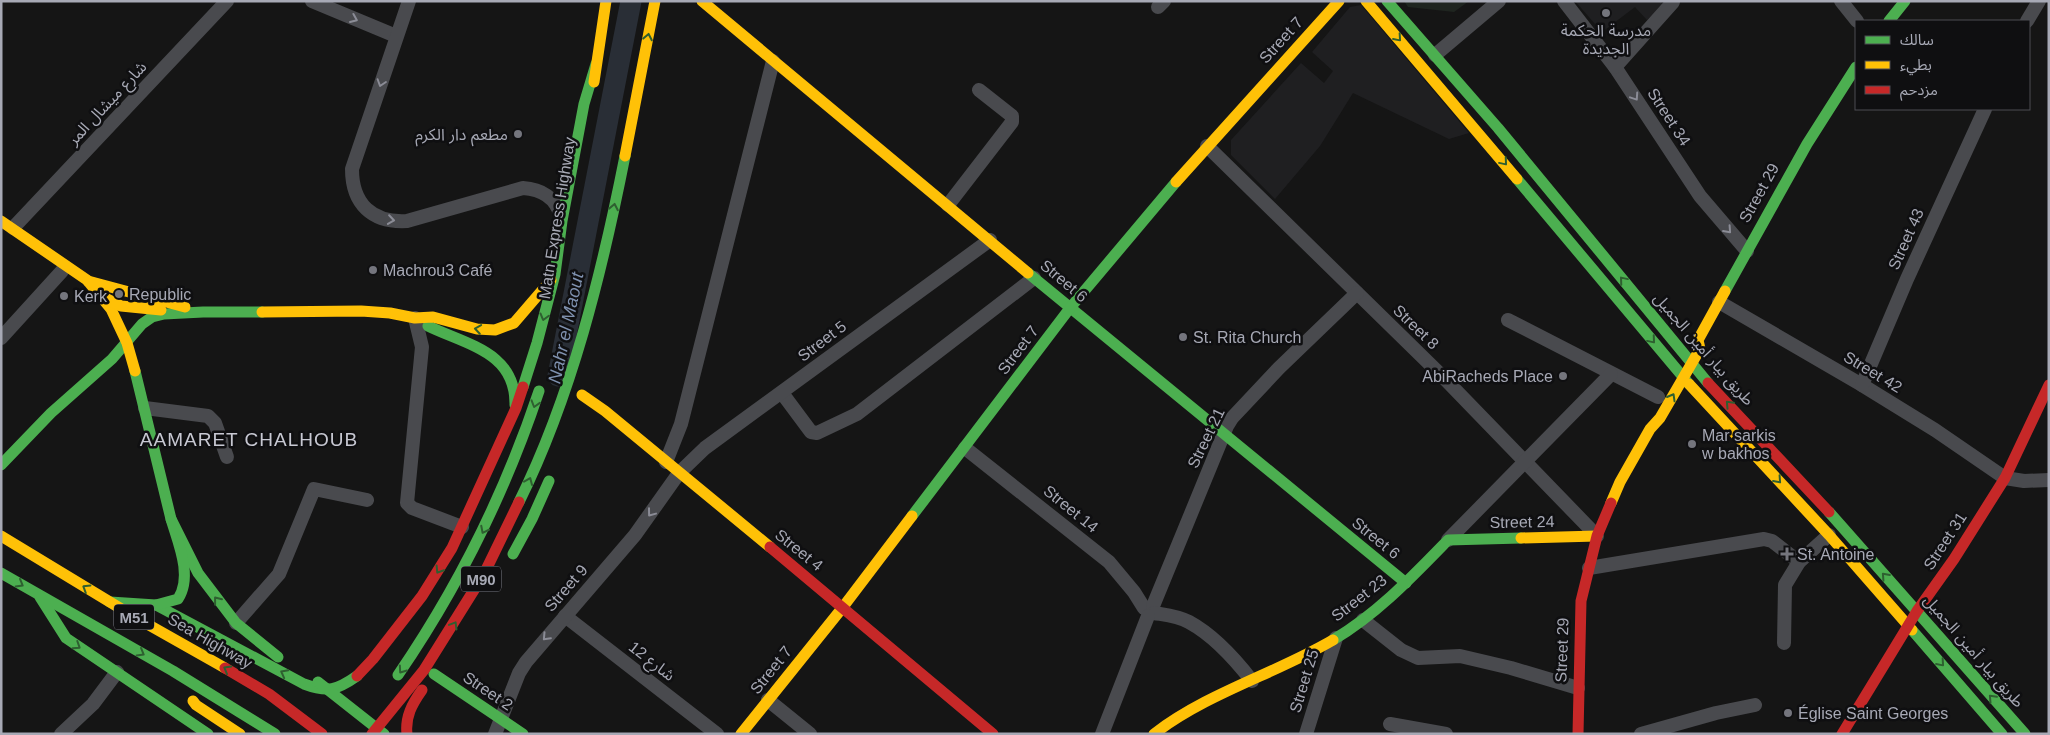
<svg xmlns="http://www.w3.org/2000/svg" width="2050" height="735" viewBox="0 0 2050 735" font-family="Arial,'Noto Sans Arabic',sans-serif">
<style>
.built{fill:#1f1f21}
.green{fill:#1f2520}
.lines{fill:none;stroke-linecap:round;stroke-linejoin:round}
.river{stroke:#292e36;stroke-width:21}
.street{stroke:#494a4e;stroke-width:14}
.fast{stroke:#4caf50;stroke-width:11}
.slow{stroke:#ffc107;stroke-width:11}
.jam{stroke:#c62828;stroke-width:11}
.oneway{stroke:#8b8c96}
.oneway2{stroke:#2e5f30}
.poi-dot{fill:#74757d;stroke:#0f0f11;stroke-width:2}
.labels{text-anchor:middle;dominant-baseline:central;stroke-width:5;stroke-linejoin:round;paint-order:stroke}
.shield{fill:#0f0f11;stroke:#797b84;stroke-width:1}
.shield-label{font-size:15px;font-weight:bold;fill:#a7a9b5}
.poi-label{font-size:16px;fill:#a7a9b5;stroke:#0f0f11;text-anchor:start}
.street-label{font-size:16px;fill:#a7a9b5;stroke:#0f0f11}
.water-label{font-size:18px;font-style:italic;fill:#7f91af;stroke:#0f0f11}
.quarter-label{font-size:19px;letter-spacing:1px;fill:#c7c8d2;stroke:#0f0f11}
</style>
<rect width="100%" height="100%" fill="#151515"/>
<!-- built -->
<g class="built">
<polygon points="1575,1 1660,1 1664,6 1647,20 1635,7 1602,32"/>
<polygon points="1361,5 1469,133 1449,139 1353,93 1320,146 1275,199 1231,155 1231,140 1301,63 1324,83 1333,71 1312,52 1350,7"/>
</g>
<!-- green -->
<polygon class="green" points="1404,1 1469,1 1454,12 1408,7"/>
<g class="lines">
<!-- river -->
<polyline class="river" points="558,376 631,1"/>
<!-- street -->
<g class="street">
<polyline points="312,1 396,36"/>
<path d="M409 1 352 169C352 204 372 223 407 221L523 188C541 189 556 198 561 216"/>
<polyline points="1564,1 1615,67 1700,196 1747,251"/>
<polyline points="1841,1 1857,21"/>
<polyline points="1158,7 1164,1"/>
<polyline points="2027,21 2039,1"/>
<polyline points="1435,55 1499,1"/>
<polyline points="1615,67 1673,2"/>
<polyline points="1207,146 1442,376 1597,536"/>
<polyline points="948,205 1012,122 1012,116 979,90"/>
<polyline points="13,228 227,1"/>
<polyline points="1719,302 1862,385 1935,430 2005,478 2024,481 2049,480"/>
<polyline points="415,318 422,347 407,503 412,508 462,527"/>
<polyline points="1508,320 1658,397"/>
<polyline points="1,338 62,271"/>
<polyline points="1862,385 1907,279 1985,109"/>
<polyline points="782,393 811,432 817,433 857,414 1034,278"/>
<polyline points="145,408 208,416 215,423 227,457"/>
<polyline points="965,448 1109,562 1134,592 1144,608"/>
<polyline points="666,462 681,424 773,61"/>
<polyline points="1448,540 1611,374"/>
<polyline points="1589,568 1764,539 1772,541 1799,562"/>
<polyline points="1153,606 1227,426 1232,418 1279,368 1357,293"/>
<path d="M1154 613C1166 615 1178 616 1189 622 1213 635 1235 659 1252 681"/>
<polyline points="565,616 717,734"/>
<polyline points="1363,620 1401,650 1418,658 1460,656 1511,668 1578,688"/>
<polyline points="236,623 279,574 314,489 367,500"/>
<polyline points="1784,643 1785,585 1799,562 1829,535"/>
<polyline points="768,700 810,734"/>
<polyline points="1390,724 1446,734"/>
<polyline points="61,734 93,704 117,672"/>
<polyline points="495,734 519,673 526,662 635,535 679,473 705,448 990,240"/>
<polyline points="1102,734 1148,616"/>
<polyline points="1306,734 1336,638"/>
<polyline points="1641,734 1716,713 1755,705"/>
</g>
<!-- fast -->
<g class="fast">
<polyline points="1387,1 1498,128 1708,383"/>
<polyline points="1889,21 1905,1"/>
<polyline points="1517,179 1689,384"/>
<polyline points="1028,273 1406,583"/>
<polyline points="1725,291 1807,144 1856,67"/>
<path d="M428 326C467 345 516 352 515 405"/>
<polyline points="135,371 171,519 198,573 236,623 278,657"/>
<polyline points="523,387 537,343 555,274 562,221 584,104 596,64"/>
<polyline points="1,465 51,413 112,359 142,324 152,317 164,314 203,312 262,312"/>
<path d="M519 502C572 395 602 272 625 156"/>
<polyline points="1829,512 2025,734"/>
<polyline points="912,516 1070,308 1176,182"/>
<polyline points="513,554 532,519 549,481"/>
<polyline points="1,573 173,671 275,734"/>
<polyline points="40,597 66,638 208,734"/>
<path d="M110 602 156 605 304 684C328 693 337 690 357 676"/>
<path d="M156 605 178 599C193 576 178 543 171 519"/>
<polyline points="1912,630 2002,734"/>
<path d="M1333 640C1377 614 1412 577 1448 540L1521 538"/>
<polyline points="434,674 523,734"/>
<path d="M398 675C459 586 505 493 539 391"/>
<polyline points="318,682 384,734"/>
</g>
<!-- slow -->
<g class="slow">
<polyline points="702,1 1028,273"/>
<polyline points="1366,1 1517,179"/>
<polyline points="594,82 606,1"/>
<polyline points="625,156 655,1"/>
<polyline points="1176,182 1339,1"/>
<polyline points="1,221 87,280 111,309 127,343 135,371"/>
<polyline points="88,281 185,307"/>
<polyline points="103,297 121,306 161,310"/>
<polyline points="262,312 361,311 390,313 415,318 433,317 477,329 495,330 514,323 551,280"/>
<polyline points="1689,384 1829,535 1912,630"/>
<polyline points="582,395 605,411 770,547"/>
<polyline points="1611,503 1620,482 1650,429 1660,418 1700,349 1698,340 1725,291"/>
<polyline points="1,536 133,616 225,668"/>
<polyline points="1521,538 1597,536"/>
<polyline points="193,701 196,705 240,734"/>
<polyline points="741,734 843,607 912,516"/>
<path d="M1154 734C1207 693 1275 674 1333 640"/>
</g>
<!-- jam -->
<g class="jam">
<polyline points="1708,383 1829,512"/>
<polyline points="770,547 993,734"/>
<polyline points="225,668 269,694 322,734"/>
<polyline points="357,676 373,659 422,596 452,548 516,408 523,387"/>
<polyline points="372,734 424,670 484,574 519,502"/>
<path d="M407 734C405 717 412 704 422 690"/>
<polyline points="1578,734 1581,601 1597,536 1611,503"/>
<polyline points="1842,734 1917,611 1954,559 2005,478 2049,385"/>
</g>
</g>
<!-- one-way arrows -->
<defs><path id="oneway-chevron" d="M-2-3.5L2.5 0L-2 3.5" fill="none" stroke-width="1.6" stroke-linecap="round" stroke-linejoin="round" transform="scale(1.25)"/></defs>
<g class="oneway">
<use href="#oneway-chevron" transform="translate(354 19) rotate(23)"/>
<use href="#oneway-chevron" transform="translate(381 83) rotate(108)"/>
<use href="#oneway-chevron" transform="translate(1635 97) rotate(56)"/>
<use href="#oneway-chevron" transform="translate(391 220) rotate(8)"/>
<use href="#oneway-chevron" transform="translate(1728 230) rotate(48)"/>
<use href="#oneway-chevron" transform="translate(651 513) rotate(127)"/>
<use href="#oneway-chevron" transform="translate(546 637) rotate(133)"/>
</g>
<g class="oneway2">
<use href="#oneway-chevron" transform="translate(648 37) rotate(-79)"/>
<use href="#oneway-chevron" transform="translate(1398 38) rotate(49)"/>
<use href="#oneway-chevron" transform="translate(1504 162) rotate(50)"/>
<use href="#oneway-chevron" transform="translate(614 207) rotate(-79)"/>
<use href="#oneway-chevron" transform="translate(1623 280) rotate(-130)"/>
<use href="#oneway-chevron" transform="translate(544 317) rotate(105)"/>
<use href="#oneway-chevron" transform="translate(478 329) rotate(-171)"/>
<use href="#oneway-chevron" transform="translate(1652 340) rotate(50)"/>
<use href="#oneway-chevron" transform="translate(1672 397) rotate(-60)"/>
<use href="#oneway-chevron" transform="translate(535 404) rotate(107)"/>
<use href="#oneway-chevron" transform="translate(1729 404) rotate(-133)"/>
<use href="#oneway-chevron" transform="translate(1778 480) rotate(48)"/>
<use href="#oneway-chevron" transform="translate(529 481) rotate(-67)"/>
<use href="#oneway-chevron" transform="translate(484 530) rotate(117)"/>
<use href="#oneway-chevron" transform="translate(439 570) rotate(122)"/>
<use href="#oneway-chevron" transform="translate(1885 576) rotate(-132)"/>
<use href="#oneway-chevron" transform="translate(20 584) rotate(30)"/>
<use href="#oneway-chevron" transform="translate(86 588) rotate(-148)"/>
<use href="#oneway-chevron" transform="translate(217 600) rotate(-128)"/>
<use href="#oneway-chevron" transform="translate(454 625) rotate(-59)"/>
<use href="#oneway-chevron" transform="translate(77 646) rotate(33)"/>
<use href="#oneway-chevron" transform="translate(141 653) rotate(30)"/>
<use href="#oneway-chevron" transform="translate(1941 663) rotate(49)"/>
<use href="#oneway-chevron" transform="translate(227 669) rotate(-150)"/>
<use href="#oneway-chevron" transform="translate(402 670) rotate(125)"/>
<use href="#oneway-chevron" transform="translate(284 673) rotate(-152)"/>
<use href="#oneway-chevron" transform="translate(1992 698) rotate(-133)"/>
</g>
<!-- markers -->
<g class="poi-dot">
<circle cx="1606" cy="13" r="5"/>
<circle cx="518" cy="134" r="5"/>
<circle cx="373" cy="270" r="5"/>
<circle cx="119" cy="294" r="5"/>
<circle cx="64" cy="296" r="5"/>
<circle cx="1183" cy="337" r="5"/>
<circle cx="1563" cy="376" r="5"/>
<circle cx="1692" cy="444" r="5"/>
<path d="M1784.5 546.5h5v5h5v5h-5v5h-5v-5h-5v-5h5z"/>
<circle cx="1788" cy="713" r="5"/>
</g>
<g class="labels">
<!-- shield labels -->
<g class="shield">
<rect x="461" y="566.5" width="40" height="25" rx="4"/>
<rect x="114" y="604.5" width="40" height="25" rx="4"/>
</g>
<g class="shield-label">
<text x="481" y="579">M90</text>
<text x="134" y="617">M51</text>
</g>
<!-- poi labels -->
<g class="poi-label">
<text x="1606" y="30" text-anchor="middle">مدرسة الحكمة<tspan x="1606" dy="18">الجديدة</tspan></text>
<text x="508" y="134" text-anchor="end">مطعم دار الكرم</text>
<text x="383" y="270">Machrou3 Café</text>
<text x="129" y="294">Republic</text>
<text x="74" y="296">Kerk</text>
<text x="1193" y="337">St. Rita Church</text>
<text x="1553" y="376" text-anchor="end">AbiRacheds Place</text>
<text x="1702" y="435">Mar sarkis<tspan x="1702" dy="18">w bakhos</tspan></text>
<text x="1797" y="554">St. Antoine</text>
<text x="1798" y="713">Église Saint Georges</text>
</g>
<!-- street labels -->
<g class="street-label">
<text transform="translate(1281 40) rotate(-48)">Street 7</text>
<text transform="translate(107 103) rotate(-47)">شارع ميشال المر</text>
<text transform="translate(1669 117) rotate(57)">Street 34</text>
<text transform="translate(1759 193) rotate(-61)">Street 29</text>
<text transform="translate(557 218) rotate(-81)">Matn Express Highway</text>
<text transform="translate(1906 239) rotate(-66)">Street 43</text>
<text transform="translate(1064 281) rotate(40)">Street 6</text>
<text transform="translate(1416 327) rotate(44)">Street 8</text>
<text transform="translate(822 341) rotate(-37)">Street 5</text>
<text transform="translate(1704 349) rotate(49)">طريق بيار أمين الجميل</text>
<text transform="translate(1018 350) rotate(-53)">Street 7</text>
<text transform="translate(1873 372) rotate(31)">Street 42</text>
<text transform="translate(1206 438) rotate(-64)">Street 21</text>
<text transform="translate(1071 509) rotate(39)">Street 14</text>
<text transform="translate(1522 522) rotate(-1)">Street 24</text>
<text transform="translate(1376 538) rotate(39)">Street 6</text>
<text transform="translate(1945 541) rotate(-57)">Street 31</text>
<text transform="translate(799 550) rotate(39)">Street 4</text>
<text transform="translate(566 588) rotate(-49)">Street 9</text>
<text transform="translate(1359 598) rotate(-38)">Street 23</text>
<text transform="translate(210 641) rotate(30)">Sea Highway</text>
<text transform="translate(1562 650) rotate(-88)">Street 29</text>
<text transform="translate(1974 651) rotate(49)">طريق بيار أمين الجميل</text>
<text transform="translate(652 661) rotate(38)">شارع 12</text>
<text transform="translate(771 670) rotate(-51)">Street 7</text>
<text transform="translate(1304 681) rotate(-73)">Street 25</text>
<text transform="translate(488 691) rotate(34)">Street 2</text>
</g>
<!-- water labels -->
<g class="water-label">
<text transform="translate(566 328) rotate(-78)">Nahr el Maout</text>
</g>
<!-- quarter labels -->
<g class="quarter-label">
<text x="249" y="439">AAMARET CHALHOUB</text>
</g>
</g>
<!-- border -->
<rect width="2050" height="735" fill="none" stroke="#a7a9b5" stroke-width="5"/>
<!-- legend -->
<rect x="1855" y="20" width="175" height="90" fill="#0f0f11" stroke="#4c4d53"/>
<rect x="1865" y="36" width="25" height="8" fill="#4caf50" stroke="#4c4d53"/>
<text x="1900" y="45" font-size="15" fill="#a7a9b5">سالك</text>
<rect x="1865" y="61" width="25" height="8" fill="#ffc107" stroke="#4c4d53"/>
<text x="1900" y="70" font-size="15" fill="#a7a9b5">بطيء</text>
<rect x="1865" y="86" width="25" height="8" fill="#c62828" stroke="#4c4d53"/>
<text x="1900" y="95" font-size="15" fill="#a7a9b5">مزدحم</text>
</svg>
